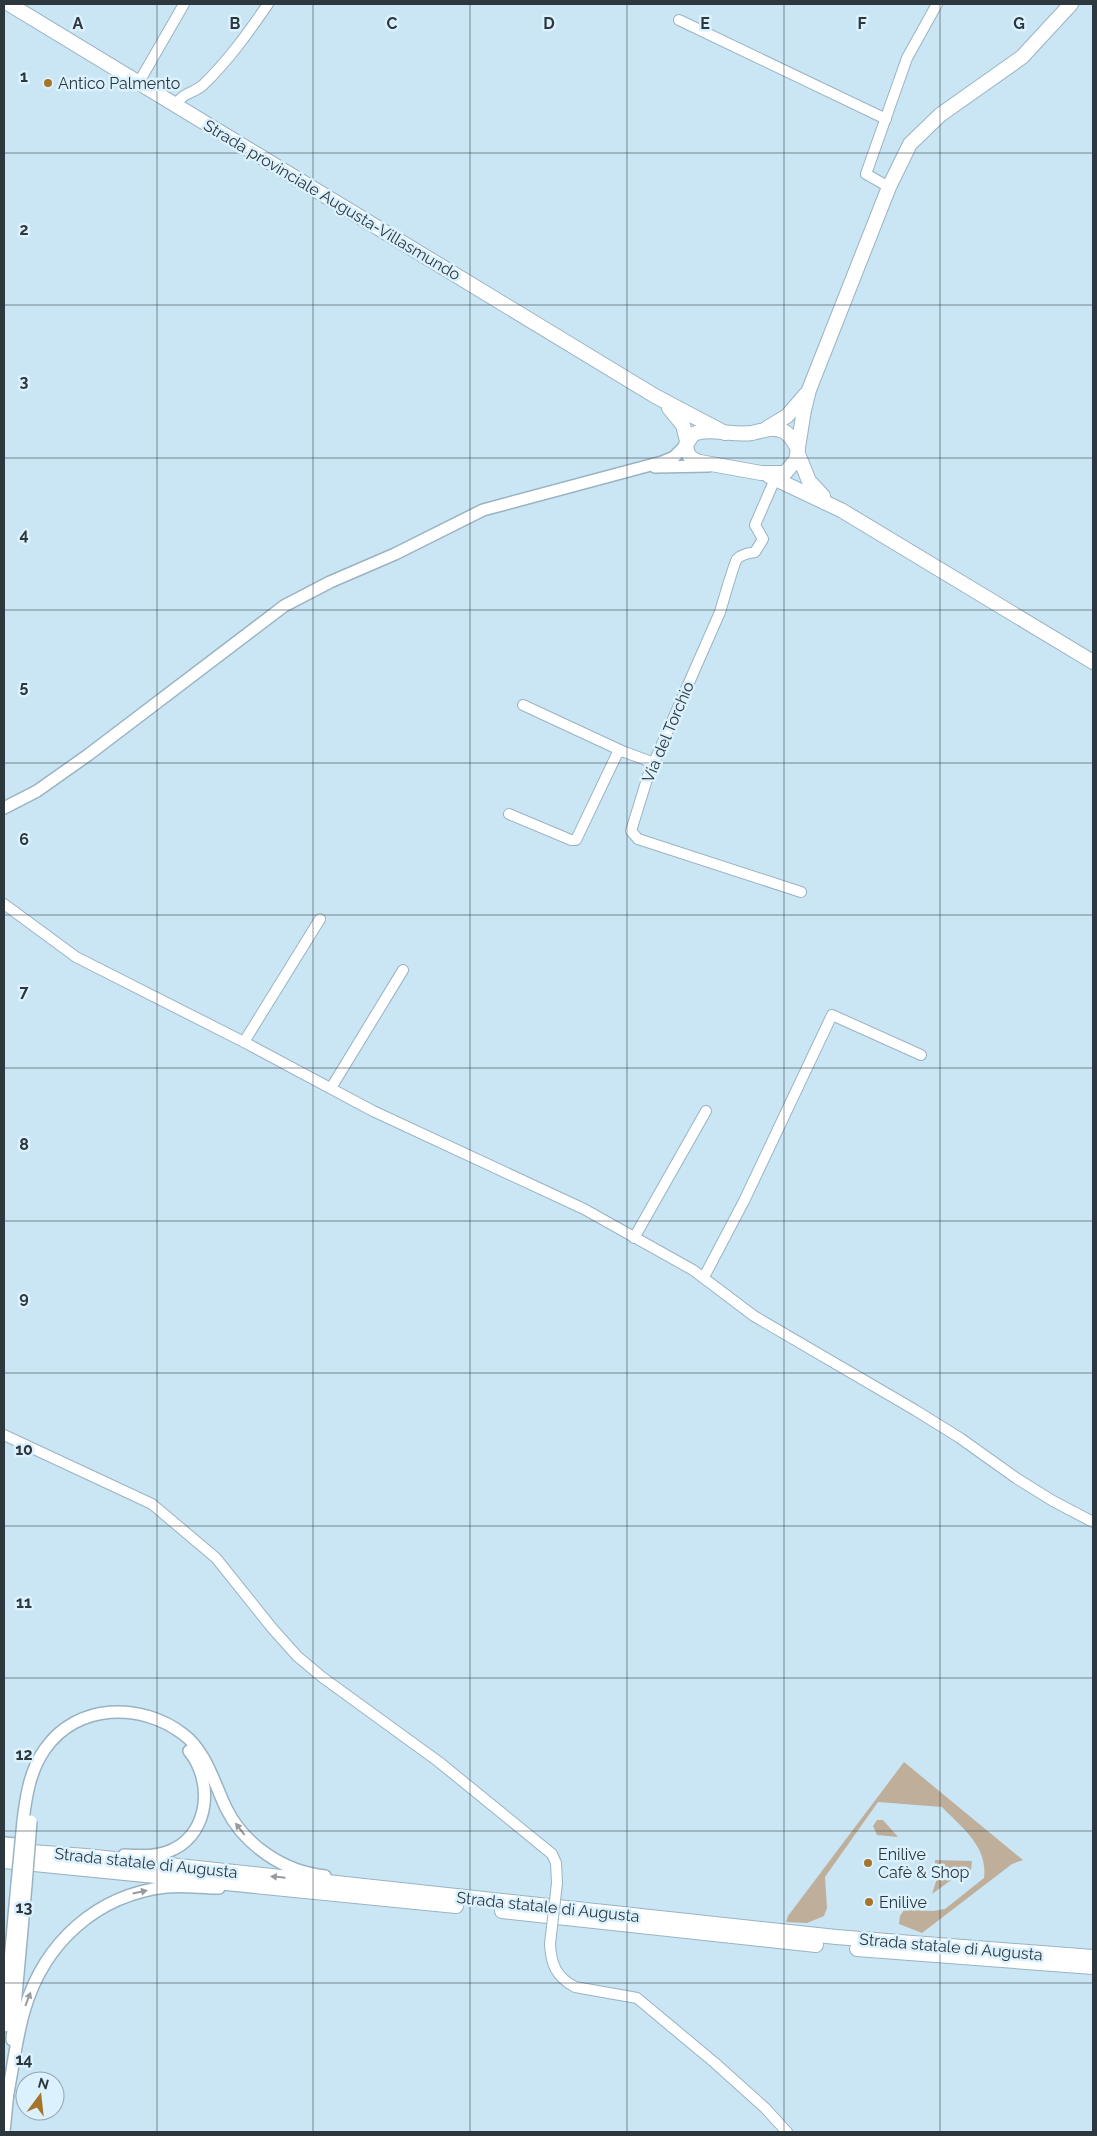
<svg xmlns="http://www.w3.org/2000/svg" width="1097" height="2136" viewBox="0 0 1097 2136" font-family="Raleway,sans-serif">
<style>
.garden{fill:#bfaf9a}
.lines{fill:none;stroke-linecap:round;stroke-linejoin:round}
.minor-casing{stroke:#99b3c2;stroke-width:12}
.tertiary-casing{stroke:#99b3c2;stroke-width:14}
.secondary-casing{stroke:#99b3c2;stroke-width:16}
.minor{stroke:#fff;stroke-width:10}
.tertiary{stroke:#fff;stroke-width:11}
.secondary{stroke:#fff;stroke-width:14}
.minor-bridge-casing{stroke:#99b3c2;stroke-width:12;stroke-linecap:butt}
.tertiary-bridge-casing{stroke:#99b3c2;stroke-width:14;stroke-linecap:butt}
.minor-bridge{stroke:#fff;stroke-width:10}
.tertiary-bridge{stroke:#fff;stroke-width:11}
.oneway{fill:#969c9e}
.grid{fill:none;stroke:#2d383e;stroke-width:1;stroke-opacity:0.55}
.poi-dot{fill:#a57429;stroke:#dbf1fe;stroke-width:2}
.labels{text-anchor:middle;dominant-baseline:central;stroke-width:5;stroke-linejoin:round;paint-order:stroke}
.poi-label{font-size:16px;fill:#2d383e;stroke:#dbf1fe;text-anchor:start}
.street-label{font-size:16px;fill:#2d383e;stroke:#dbf1fe}
.grid-label{font-size:16px;text-anchor:middle;font-weight:bold;fill:#2d383e;stroke:#dbf1fe;stroke-width:5;stroke-linejoin:round;paint-order:stroke}
</style>
<rect width="100%" height="100%" fill="#cae5f4"/>
<!-- garden -->
<g class="garden">
<path d="M904 1762 1023 1860 1012 1864 922 1933 899 1924 900 1916 904 1910 933 1911 945 1909 984 1878C988 1846 962 1828 942 1807L878 1802 825 1877 827 1908 824 1916 807 1923 786 1922 788 1916Z"/>
<polygon points="877,1820 883,1820 898,1837 877,1835 873,1826"/>
<polygon points="935,1860 972,1861 971,1870 965,1870 932,1894 940,1869 935,1867"/>
</g>
<g class="lines">
<defs>
<g id="minor">
<polyline points="679,20 886,119"/>
<polyline points="139,82 184,4"/>
<path d="M175 105C185 91 193 94 203 85 228 61 248 33 268 4"/>
<polyline points="889,187 866,174 907,58 937,4"/>
<path d="M775 479 755 525 763 539 755 552C750 553 741 554 737 559 734 563 723 602 720 612L648 776 631 831 638 839 801 892"/>
<polyline points="523,705 622,751"/>
<polyline points="509,814 571,840 576,840 617,754 622,751 654,763"/>
<polyline points="4,904 76,957 244,1042 373,1111 584,1209 693,1270 754,1316 915,1410 960,1438 1016,1478 1053,1501 1093,1522"/>
<polyline points="244,1042 320,919"/>
<polyline points="331,1088 403,970"/>
<polyline points="634,1238 706,1111"/>
<polyline points="704,1277 744,1201 832,1015 921,1055"/>
<polyline points="4,1435 152,1504 216,1558 272,1628 297,1656 322,1677 439,1762 552,1854 556,1863 557,1883"/>
<path d="M550 1944C551 1964 556 1977 575 1987L637 1998 715 2063 765 2108 787 2132"/>
</g>
<g id="tertiary">
<polyline points="655,467 709,466"/>
<polyline points="4,808 37,791 88,755 284,606 330,582 395,554 483,510 662,462 674,457 686,445"/>
<path d="M23 1821C26 1796 30 1770 45 1749 77 1703 141 1702 183 1734 206 1751 214 1783 226 1808 244 1845 284 1872 325 1876"/>
<polyline points="4,1843 29,1845"/>
<path d="M124 1855C141 1856 159 1857 174 1849 210 1831 213 1780 189 1751"/>
<polyline points="4,2026 17,1884"/>
<polyline points="12,2040 26,1885"/>
<path d="M7 2098C13 2069 16 2037 25 2008 45 1942 97 1895 166 1887 183 1885 202 1888 219 1888"/>
<polyline points="4,2132 8,2091"/>
</g>
<g id="secondary">
<polyline points="9,4 655,396 725,433"/>
<polyline points="669,408 683,425 687,441"/>
<polyline points="767,428 787,416 806,394"/>
<path d="M798 449C794 442 790 434 783 431 771 426 763 431 752 433 732 436 712 427 693 434L686 445C687 455 691 460 700 462L761 473H785L796 460 804 410 809 390 889 187 910 144 940 115 1022 57 1071 4"/>
<polyline points="798,454 809,481 823,496"/>
<polyline points="769,476 841,510 1093,662"/>
<polyline points="4,1850 86,1856 836,1937 1093,1957"/>
<polyline points="4,1861 456,1906"/>
<polyline points="502,1911 816,1945"/>
<polyline points="857,1949 1093,1967"/>
</g>
</defs>
<!-- minor casing -->
<use href="#minor" class="minor-casing"/>
<!-- tertiary casing -->
<use href="#tertiary" class="tertiary-casing"/>
<!-- secondary casing -->
<use href="#secondary" class="secondary-casing"/>
<!-- minor -->
<use href="#minor" class="minor"/>
<!-- tertiary -->
<use href="#tertiary" class="tertiary"/>
<!-- secondary -->
<use href="#secondary" class="secondary"/>
<defs>
<polyline id="minor-bridge" points="550,1944 557,1883"/>
<g id="tertiary-bridge">
<polyline points="17,1884 23,1821"/>
<polyline points="26,1885 31,1821"/>
</g>
</defs>
<!-- minor-bridge casing -->
<use href="#minor-bridge" class="minor-bridge-casing"/>
<!-- tertiary-bridge casing -->
<use href="#tertiary-bridge" class="tertiary-bridge-casing"/>
<!-- minor-bridge -->
<use href="#minor-bridge" class="minor-bridge"/>
<!-- tertiary-bridge -->
<use href="#tertiary-bridge" class="tertiary-bridge"/>
</g>
<!-- one-way arrows -->
<defs><path id="oneway-solid" d="M-6-.8H1V-3.2L6.5 0L1 3.2V.8H-6Z" transform="scale(1.25)"/></defs>
<g class="oneway">
<use href="#oneway-solid" transform="translate(240 1829) rotate(-128)"/>
<use href="#oneway-solid" transform="translate(278 1877) rotate(-174)"/>
<use href="#oneway-solid" transform="translate(140 1892) rotate(-12)"/>
<use href="#oneway-solid" transform="translate(28 1999) rotate(-69)"/>
</g>
<!-- grid -->
<path class="grid" d="M157 4V2132M313 4V2132M470 4V2132M627 4V2132M784 4V2132M940 4V2132M4 153H1093M4 305H1093M4 458H1093M4 610H1093M4 763H1093M4 915H1093M4 1068H1093M4 1221H1093M4 1373H1093M4 1526H1093M4 1678H1093M4 1831H1093M4 1983H1093"/>
<!-- markers -->
<g class="poi-dot">
<circle cx="48" cy="83" r="5"/>
<circle cx="868" cy="1863" r="5"/>
<circle cx="869" cy="1902" r="5"/>
</g>
<g class="labels">
<!-- poi labels -->
<g class="poi-label">
<text x="58" y="83">Antico Palmento</text>
<text x="878" y="1854">Enilive<tspan x="878" dy="18">Cafè &amp; Shop</tspan></text>
<text x="879" y="1902">Enilive</text>
</g>
<!-- street labels -->
<g class="street-label">
<text transform="translate(332 200) rotate(31)">Strada provinciale Augusta-Villasmundo</text>
<text transform="translate(668 732) rotate(-67)">Via del Torchio</text>
<text transform="translate(146 1863) rotate(6)">Strada statale di Augusta</text>
<text transform="translate(548 1907) rotate(6)">Strada statale di Augusta</text>
<text transform="translate(951 1947) rotate(5)">Strada statale di Augusta</text>
</g>
</g>
<g class="grid-label">
<text x="78" y="29">A</text>
<text x="235" y="29">B</text>
<text x="392" y="29">C</text>
<text x="549" y="29">D</text>
<text x="705" y="29">E</text>
<text x="862" y="29">F</text>
<text x="1019" y="29">G</text>
<text x="24" y="82">1</text>
<text x="24" y="235">2</text>
<text x="24" y="387">3</text>
<text x="24" y="540">4</text>
<text x="24" y="692">5</text>
<text x="24" y="845">6</text>
<text x="24" y="997">7</text>
<text x="24" y="1150">8</text>
<text x="24" y="1303">9</text>
<text x="24" y="1455">10</text>
<text x="24" y="1608">11</text>
<text x="24" y="1760">12</text>
<text x="24" y="1913">13</text>
<text x="24" y="2065">14</text>
</g>
<!-- border -->
<rect width="1097" height="2136" fill="none" stroke="#2d383e" stroke-width="10"/>
<!-- north arrow -->
<g transform="translate(40 2096) rotate(15)"><circle r="24" fill="#dbf1fe" stroke="#95a7b1"/>
<path d="M0-4L9 19L0 12L-9 19Z" fill="#a57429"/>
<text y="-8" font-size="14" font-weight="bold" text-anchor="middle" fill="#2d383e">N</text>
</g>
</svg>
